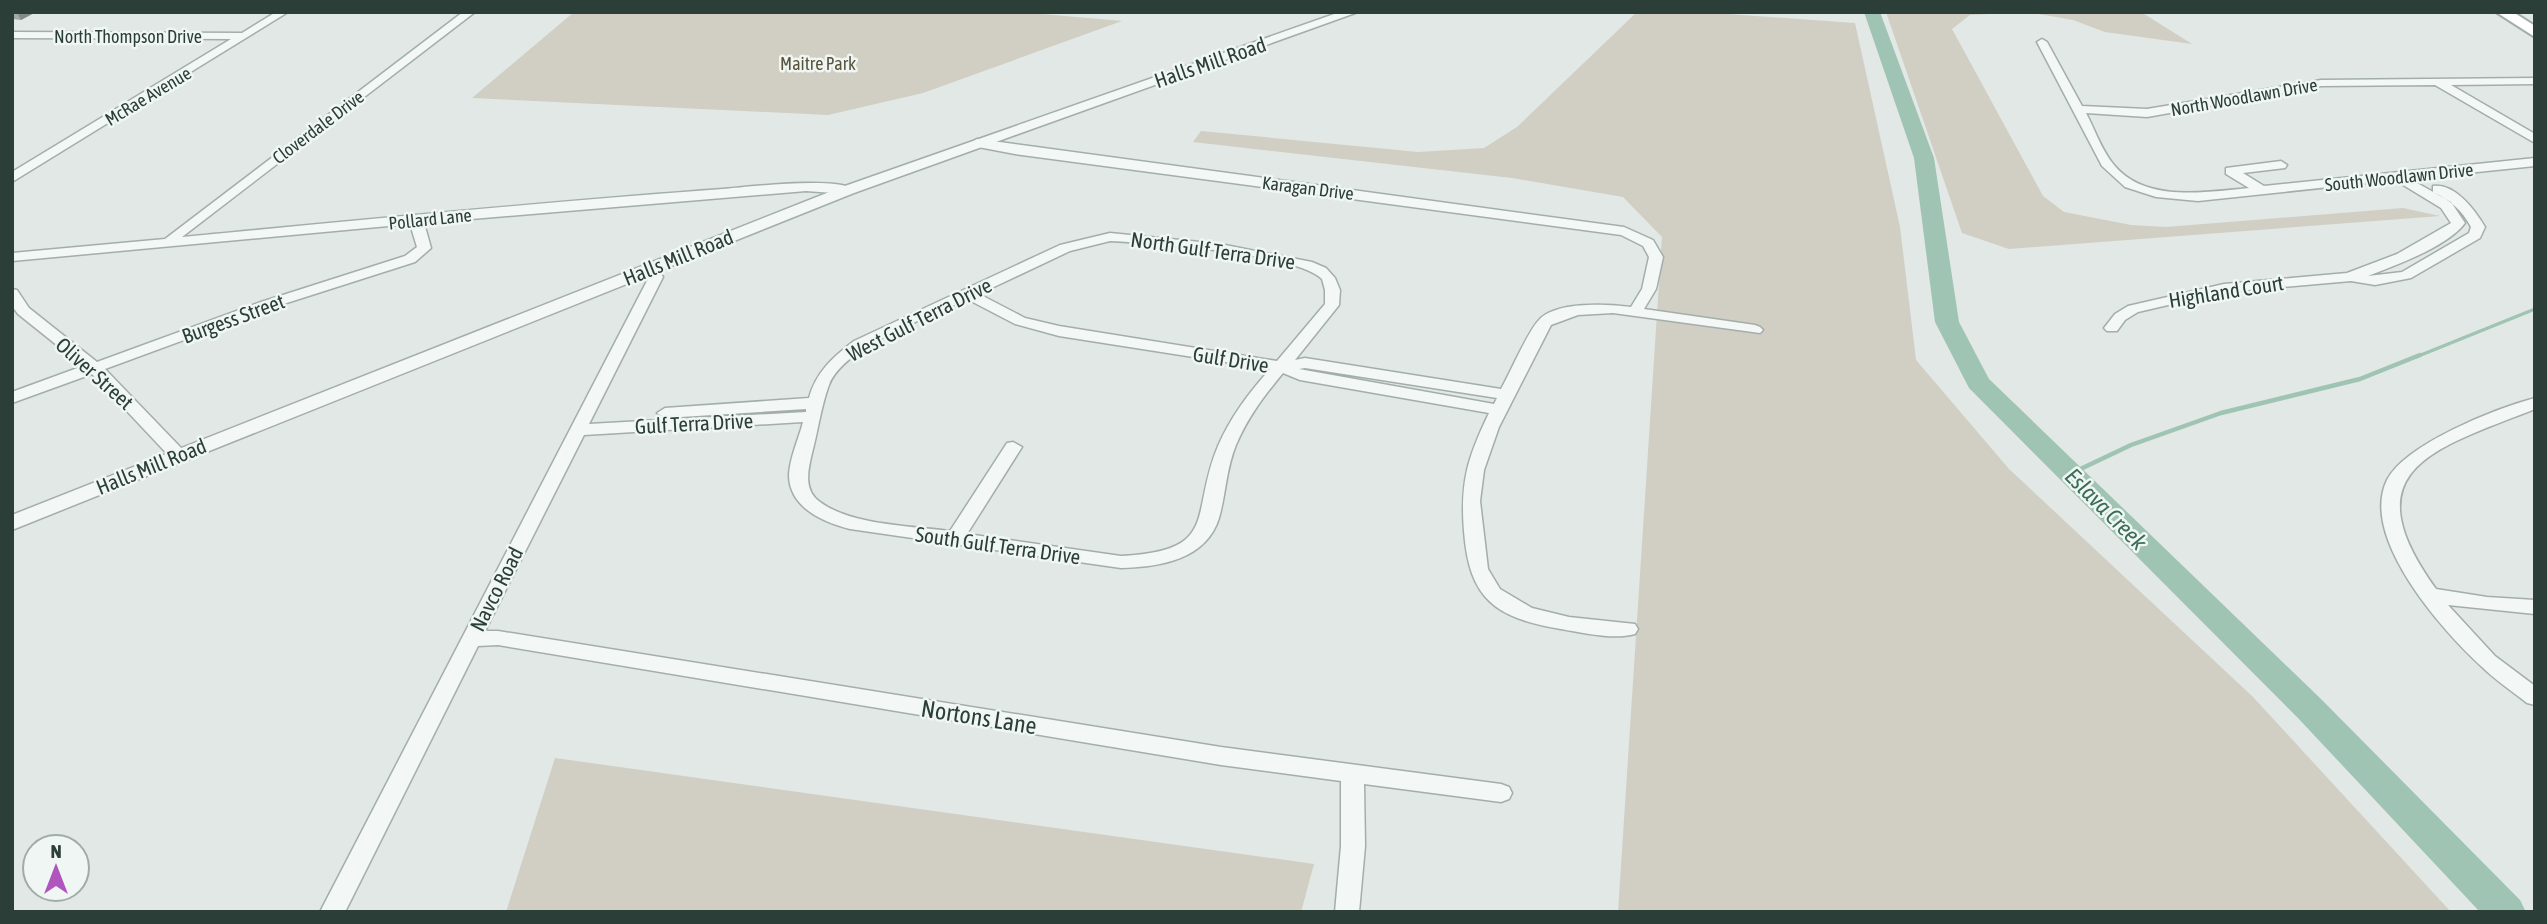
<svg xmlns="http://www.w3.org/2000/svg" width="2547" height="924" viewBox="0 0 2547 924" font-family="'Asap Condensed',sans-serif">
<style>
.green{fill:#d1cec3}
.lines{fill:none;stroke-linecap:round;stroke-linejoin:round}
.stream-far1{stroke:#a0c4b3;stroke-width:3.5}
.stream{stroke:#a0c4b3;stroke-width:4.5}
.river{fill:#a0c4b3;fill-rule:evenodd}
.minor-casing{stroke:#a3aeaa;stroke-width:3}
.tertiary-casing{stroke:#a3aeaa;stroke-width:3}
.secondary-casing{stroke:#a3aeaa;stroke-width:4}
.minor{fill:#f3f7f6;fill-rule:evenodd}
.tertiary{fill:#f3f7f6;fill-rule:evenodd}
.secondary{fill:#fff;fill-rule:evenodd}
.wall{fill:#9fa9a5}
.shaded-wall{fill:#828986}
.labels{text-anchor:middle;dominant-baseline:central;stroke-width:5;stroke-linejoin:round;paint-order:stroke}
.far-street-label{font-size:18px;fill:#2b3e37;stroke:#f0f6f4}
.far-park-label{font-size:18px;fill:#58533a;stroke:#f0f6f4}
.street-label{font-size:21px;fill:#2b3e37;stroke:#f0f6f4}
.water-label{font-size:23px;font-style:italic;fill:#3a6d57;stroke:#f0f6f4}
.near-street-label{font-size:24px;fill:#2b3e37;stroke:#f0f6f4}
</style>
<rect width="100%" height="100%" fill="#e1e8e5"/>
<!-- green -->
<g class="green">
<polygon points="574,12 1019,12 1122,21 923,93 828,115 472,98"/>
<polygon points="1637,12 1699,12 1855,23 1900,227 1916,360 2009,469 2253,697 2451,912 1618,912 1662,237 1623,197 1512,178 1193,142 1201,131 1418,152 1484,148 1517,127"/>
<polygon points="1886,12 2141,12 2192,44 2105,32 2073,20 2039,14 2009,13 1970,15 1952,29 2043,196 2064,212 2131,225 2166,227 2403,208 2440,216 2009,249 1962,233"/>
<polygon points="555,758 1314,864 1301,912 506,912"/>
</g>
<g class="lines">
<!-- stream-far1 -->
<polyline class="stream-far1" points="2416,357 2535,309"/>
<!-- stream -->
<polyline class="stream" points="2072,473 2131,445 2221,413 2360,379 2420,355"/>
<!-- river -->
<polygon class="river" points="1864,12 1880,12 1934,158 1959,322 1989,379 2321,699 2520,900 2526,912 2480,912 2297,717 1969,388 1935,322 1914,158"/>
<defs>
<g id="minor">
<polygon points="276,12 288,12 12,182 12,172 231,39 12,38 12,32 242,33"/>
<path d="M463 12H475L182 237C362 220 543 202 723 189 748 187 838 176 855 190L848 194 806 191 424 223 431 248 415 262 271 308 105 369 184 451 187 455 184 459H172L92 374 12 403V392L83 366 18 314 12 306V289L17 290 29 308 97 362 261 302 405 256 417 247 410 224 12 261V253L165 239Z"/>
<path d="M2042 39 2047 42 2082 106 2147 109 2321 80 2535 78V84L2451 85 2535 134V143L2435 85 2321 86 2147 117 2086 113C2095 130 2102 151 2114 165 2145 203 2207 192 2249 188L2226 174V168L2281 161 2287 165 2285 168 2243 173 2264 186 2535 158V166L2410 179 2451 202 2465 223C2447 247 2396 265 2368 276L2402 272 2469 233 2471 227C2462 210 2450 200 2433 192V186C2455 183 2475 210 2485 227L2480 238 2411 278 2375 285 2351 281 2224 292 2138 312 2125 320 2117 331H2107L2104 328 2115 314 2128 306 2224 284 2347 273 2397 254 2451 223 2441 208 2395 180 2198 201 2156 197 2125 187 2102 166 2037 42Z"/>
<path d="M977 139 1624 227 1653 240 1663 257 1656 289 1644 309 1755 325 1760 327 1763 330 1760 333 1613 313 1578 315 1551 325 1499 427 1484 470 1480 501 1488 569 1500 589 1532 608 1569 617 1635 624 1638 629 1635 634C1614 640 1583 633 1561 629 1495 618 1469 599 1464 531 1460 481 1468 457 1489 413L1300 380 1283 373C1264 396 1248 417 1236 445 1226 469 1226 494 1219 518 1206 560 1159 567 1121 568L850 529C823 522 790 508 789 476 789 459 799 438 803 422L584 435 485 631H498L1221 747 1501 784 1509 787 1512 793 1509 799 1501 802 1364 784 1365 846 1359 912H1335L1341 846V781L1221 765 498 645 478 646 345 912H320L649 277 642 268 644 265H654L663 277 589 424 806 412V409L665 418 657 413 665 408 809 398C816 372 833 357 854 341L1060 245 1110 233 1220 244 1312 262 1326 268 1335 278 1340 290 1339 305 1295 360 1305 358 1501 389C1510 373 1528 331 1539 320 1556 301 1607 304 1631 307L1642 289 1649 257 1643 246 1621 235 1015 154 973 146 971 143ZM1110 241C1152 243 1295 253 1322 279L1325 290V304L1277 361 1059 326 1025 318 979 294 1070 251ZM967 299 1015 324 1059 336 1270 369C1249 393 1231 416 1218 446 1189 515 1221 551 1121 556L967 534 1022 447 1013 442 1007 443 950 531C911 526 851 525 820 502 803 490 808 470 812 453 818 431 821 406 829 385 844 346 930 317 967 299ZM1305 368 1497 398 1494 404 1299 369Z"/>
<path d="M2535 398V409C2434 449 2349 469 2436 589L2487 597 2535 600V614L2448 605 2495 656 2535 686V705L2527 703C2512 691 2495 680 2481 666 2442 630 2359 537 2387 480 2405 444 2497 408 2535 398Z"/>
</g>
<polygon id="tertiary" points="1340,12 1358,12 854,193 12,530 12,515 842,187"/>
<polygon id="secondary" points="2496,12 2513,12 2535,26 2535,37"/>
</defs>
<!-- minor casing -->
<use href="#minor" class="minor-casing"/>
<!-- tertiary casing -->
<use href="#tertiary" class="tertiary-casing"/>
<!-- secondary casing -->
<use href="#secondary" class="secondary-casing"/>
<!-- minor -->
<use href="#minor" class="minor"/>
<!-- tertiary -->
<use href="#tertiary" class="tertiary"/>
<!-- secondary -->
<use href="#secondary" class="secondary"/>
</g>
<!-- wall -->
<polygon class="wall" points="12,12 52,12 34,13 21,20 12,19"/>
<!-- shaded-wall -->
<polygon class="shaded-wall" points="17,12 34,12 34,13 21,20"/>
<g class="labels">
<!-- far-street labels -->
<g class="far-street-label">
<text x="128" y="36">North Thompson Drive</text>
<text transform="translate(148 96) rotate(-31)">McRae Avenue</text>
<text transform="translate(2244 97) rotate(-10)">North Woodlawn Drive</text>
<text transform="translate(318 127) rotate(-37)">Cloverdale Drive</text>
<text transform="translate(2399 177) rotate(-6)">South Woodlawn Drive</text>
<text transform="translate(1308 188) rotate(7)">Karagan Drive</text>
<text transform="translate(430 219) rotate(-6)">Pollard Lane</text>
</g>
<!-- far-park labels -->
<g class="far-park-label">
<text x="818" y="63">Maitre Park</text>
</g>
<!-- street labels -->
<g class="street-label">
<text transform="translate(1210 62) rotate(-19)">Halls Mill Road</text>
<text transform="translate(1213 250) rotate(8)">North Gulf Terra Drive</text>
<text transform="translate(678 257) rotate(-22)">Halls Mill Road</text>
<text transform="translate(2226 291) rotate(-9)">Highland Court</text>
<text transform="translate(233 318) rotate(-20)">Burgess Street</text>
<text transform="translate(919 319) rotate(-27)">West Gulf Terra Drive</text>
<text transform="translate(1231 359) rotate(9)">Gulf Drive</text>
<text transform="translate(95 373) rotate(42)">Oliver Street</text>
<text transform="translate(694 423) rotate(-3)">Gulf Terra Drive</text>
<text transform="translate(151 466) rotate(-22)">Halls Mill Road</text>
<text transform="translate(998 545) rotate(8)">South Gulf Terra Drive</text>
<text transform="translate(496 589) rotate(-63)">Navco Road</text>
</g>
<!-- water labels -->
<g class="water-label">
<text transform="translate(2106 509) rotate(45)">Eslava Creek</text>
</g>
<!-- near-street labels -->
<g class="near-street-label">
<text transform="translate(979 717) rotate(9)">Nortons Lane</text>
</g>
</g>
<!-- border -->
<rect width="2547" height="924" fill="none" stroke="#2b3e37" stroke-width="28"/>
<!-- north arrow -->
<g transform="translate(56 868)"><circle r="33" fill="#f0f6f4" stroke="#a1aca8" stroke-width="2"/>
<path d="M0-5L12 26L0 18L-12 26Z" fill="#b055be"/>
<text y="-10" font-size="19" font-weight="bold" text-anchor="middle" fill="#2b3e37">N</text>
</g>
</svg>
